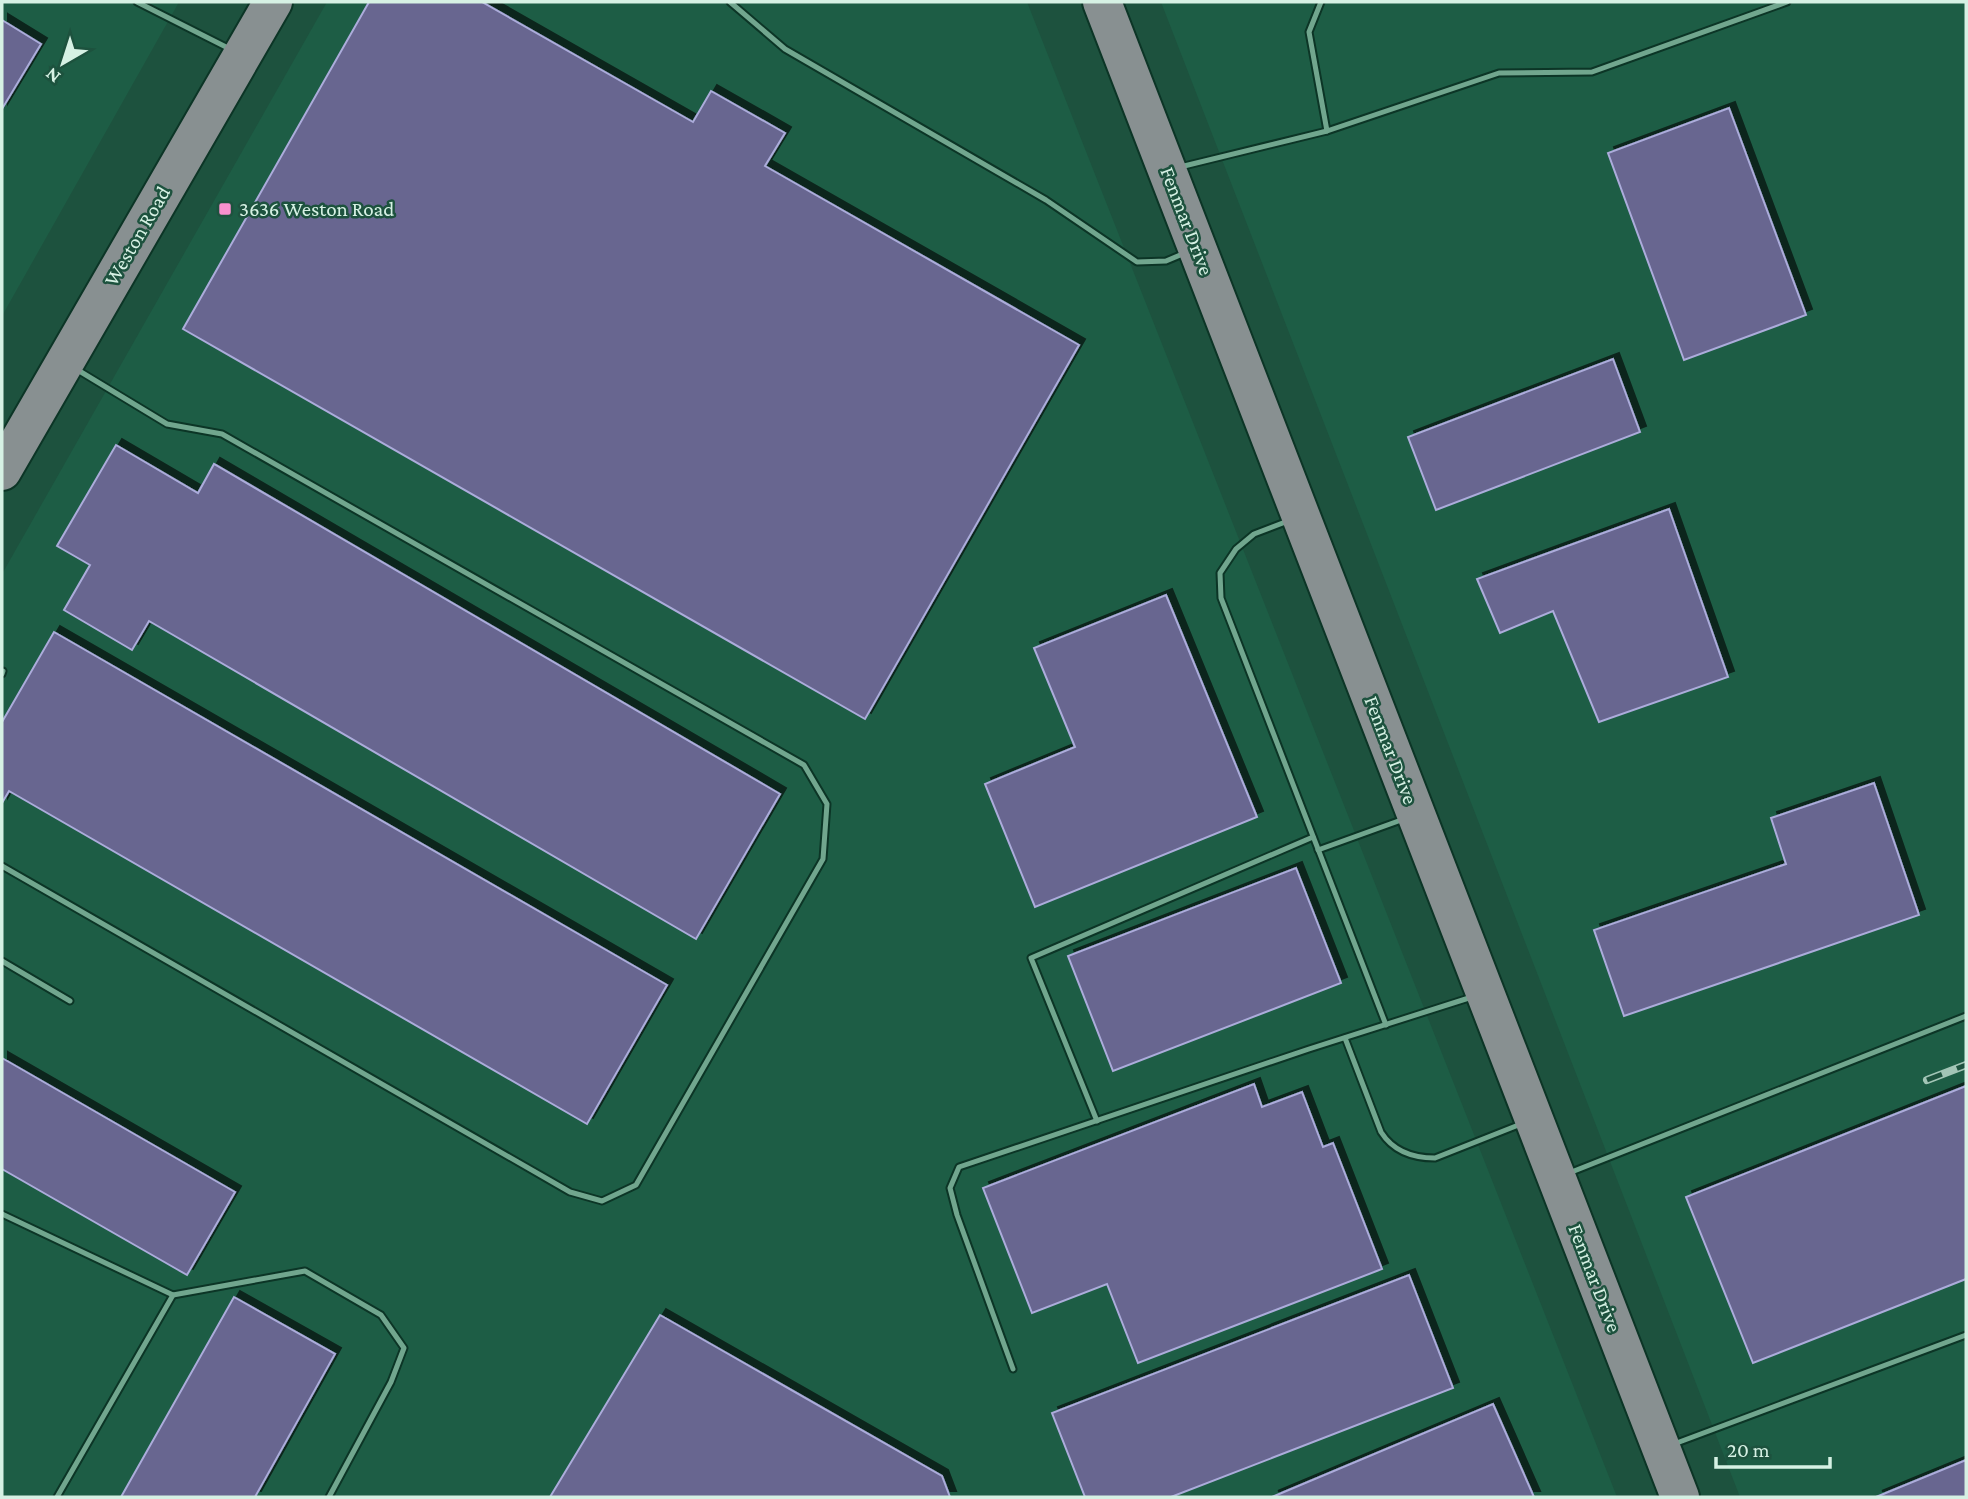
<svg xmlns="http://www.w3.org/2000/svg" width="1968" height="1499" viewBox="0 0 1968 1499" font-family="'Crimson Pro',serif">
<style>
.built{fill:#1d5d45}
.building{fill:#676690;stroke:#acacdb;stroke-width:2;filter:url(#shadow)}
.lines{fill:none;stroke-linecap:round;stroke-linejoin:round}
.lane-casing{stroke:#0c3526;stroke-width:9}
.secondary-casing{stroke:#0c3526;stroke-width:42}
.lane{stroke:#71a68e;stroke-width:5}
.secondary{stroke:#889091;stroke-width:38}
.rail-casing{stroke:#a2c5b6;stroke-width:8}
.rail{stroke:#1d523e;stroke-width:5;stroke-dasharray:16;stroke-linecap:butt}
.poi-dot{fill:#f890cd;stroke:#1d523e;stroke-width:2.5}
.labels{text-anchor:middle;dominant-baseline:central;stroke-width:5;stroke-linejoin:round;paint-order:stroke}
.poi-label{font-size:21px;fill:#d6f1e4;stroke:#1d523e;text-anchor:start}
.street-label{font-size:21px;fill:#d6f1e4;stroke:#1d523e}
</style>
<defs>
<filter id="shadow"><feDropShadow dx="6" dy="-6" stdDeviation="0" flood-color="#0009"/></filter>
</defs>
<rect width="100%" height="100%" fill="#1d523e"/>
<!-- built -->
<g class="built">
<polygon points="2,2 179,2 2,316"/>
<polygon points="327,2 1027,2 1617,1497 2,1497 2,574"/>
<polygon points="1161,2 1966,2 1966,1497 1740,1497"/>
</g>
<!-- building -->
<g class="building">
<polygon points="369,2 482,2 693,122 711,91 785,133 765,166 1079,345 865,719 183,329"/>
<polygon points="2,20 41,44 2,109"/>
<polygon points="1729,108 1806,315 1684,360 1608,153"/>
<polygon points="1613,359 1640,432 1436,510 1408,437"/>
<polygon points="116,445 198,493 214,464 780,794 696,939 149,621 132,650 64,610 90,565 57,546"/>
<polygon points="1669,509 1728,677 1599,722 1553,611 1500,633 1477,579"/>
<polygon points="1166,595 1257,817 1035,907 985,784 1075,747 1034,648"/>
<polygon points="54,632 667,985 587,1124 9,791 2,803 2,722"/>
<polygon points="1874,783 1919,915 1624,1016 1594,930 1786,864 1771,818"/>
<polygon points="1296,868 1341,983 1113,1071 1068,956"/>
<polygon points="2,1058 235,1192 187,1275 2,1169"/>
<polygon points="1254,1084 1262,1107 1302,1092 1323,1147 1333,1143 1382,1269 1138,1363 1107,1284 1032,1313 983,1188"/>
<polygon points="1966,1086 1966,1279 1753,1363 1686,1197"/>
<polygon points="1409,1275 1453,1388 1171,1497 1085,1497 1052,1413"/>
<polygon points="234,1297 335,1354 255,1497 121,1497"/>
<polygon points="660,1315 942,1476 950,1497 550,1497"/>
<polygon points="1493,1404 1534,1497 1272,1497"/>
<polygon points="1966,1460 1966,1497 1876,1497"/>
</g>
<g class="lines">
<defs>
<g id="lane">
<polyline points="137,2 230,49"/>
<polyline points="730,2 785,49 1046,200 1137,262 1166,261 1185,253"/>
<polyline points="1321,2 1309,32 1327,131"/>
<polyline points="1180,167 1327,131 1499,73 1592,72 1787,2"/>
<polyline points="1288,521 1254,534 1236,549 1220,573 1221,598 1386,1025"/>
<polyline points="2,674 3,671"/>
<polyline points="1318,850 1404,819"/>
<polyline points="2,866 570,1192 602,1201 636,1185 823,859 827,804 804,765 222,434 167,424 76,369"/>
<polyline points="2,961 70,1001"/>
<path d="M1345 1038 1381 1132C1393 1151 1413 1158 1435 1158L1521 1124"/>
<polyline points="1097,1121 1031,958 1313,837"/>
<polyline points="1569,1173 1966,1016"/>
<polyline points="2,1214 173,1295 305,1271 381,1315 404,1348 391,1382 329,1497"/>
<polyline points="1013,1369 957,1215 950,1188 959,1167 1309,1049 1472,997"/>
<polyline points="1674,1444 1966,1335"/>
<polyline points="57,1497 173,1295"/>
</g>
<g id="secondary">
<polyline points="1102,2 1680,1497"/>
<polyline points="2,471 273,2"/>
</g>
</defs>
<!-- lane casing -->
<use href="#lane" class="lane-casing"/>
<!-- secondary casing -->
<use href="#secondary" class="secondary-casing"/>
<!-- lane -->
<use href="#lane" class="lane"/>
<!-- secondary -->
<use href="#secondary" class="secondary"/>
<defs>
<polyline id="rail" points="1927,1080 1966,1065"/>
</defs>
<!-- rail casing -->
<use href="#rail" class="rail-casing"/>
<!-- rail -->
<use href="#rail" class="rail"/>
</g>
<!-- markers -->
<rect class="poi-dot" x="218" y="202" width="14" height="14" rx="3.5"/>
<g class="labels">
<!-- poi labels -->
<g class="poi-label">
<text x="239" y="209">3636 Weston Road</text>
</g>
<!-- street labels -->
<g class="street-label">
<text transform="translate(1187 221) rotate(69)">Fenmar Drive</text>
<text transform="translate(137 236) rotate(-60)">Weston Road</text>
<text transform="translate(1391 750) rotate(69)">Fenmar Drive</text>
<text transform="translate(1595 1278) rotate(69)">Fenmar Drive</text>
</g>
</g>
<!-- border -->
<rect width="1968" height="1499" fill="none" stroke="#d6f1e4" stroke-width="7"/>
<!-- north arrow -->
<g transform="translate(63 63) rotate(219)" stroke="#1d523e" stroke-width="5" paint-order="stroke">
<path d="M0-5L12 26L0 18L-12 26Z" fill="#d6f1e4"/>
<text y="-10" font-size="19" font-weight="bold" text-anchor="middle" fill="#d6f1e4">N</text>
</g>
<!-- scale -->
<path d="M1716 1457v10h114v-10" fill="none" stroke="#d6f1e4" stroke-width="3.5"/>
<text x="1727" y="1457" font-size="21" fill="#d6f1e4" stroke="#1d523e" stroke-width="5" paint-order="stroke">20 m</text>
</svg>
